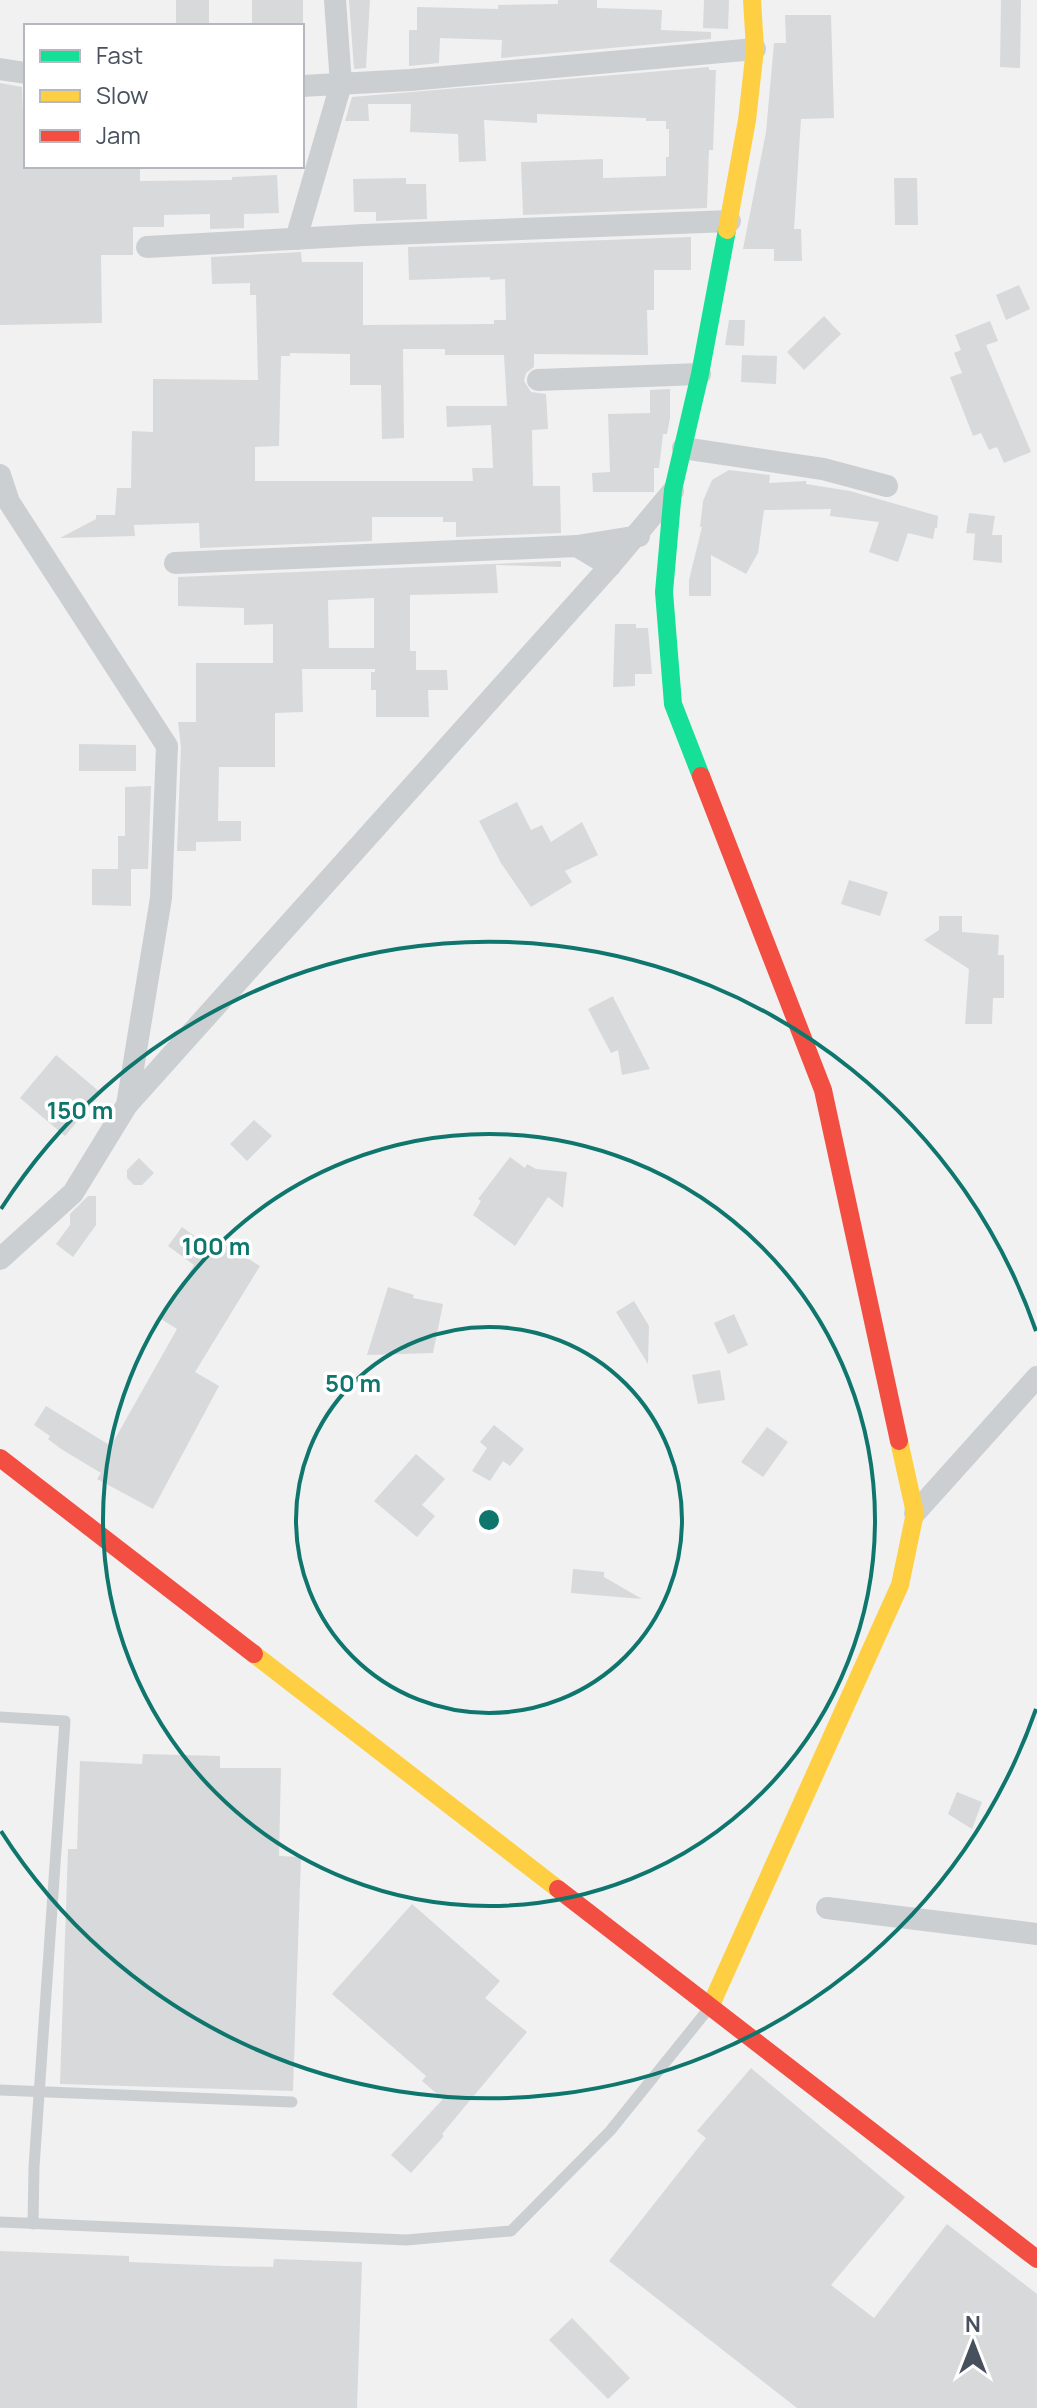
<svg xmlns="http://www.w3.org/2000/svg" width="1037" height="2408" viewBox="0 0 1037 2408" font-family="Manrope,sans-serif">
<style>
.building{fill:#d8d9db;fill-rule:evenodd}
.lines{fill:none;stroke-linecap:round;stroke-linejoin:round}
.lane{stroke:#cccfd2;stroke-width:11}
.street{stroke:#cccfd2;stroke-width:22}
.fast{stroke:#16e098;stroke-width:18}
.slow{stroke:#ffcf43;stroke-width:18}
.jam{stroke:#f24e42;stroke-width:18}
.ring{fill:none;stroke:#0f766e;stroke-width:4}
.centre{fill:#0f766e;stroke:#fff;stroke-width:4}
.ring-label{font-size:24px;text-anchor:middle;font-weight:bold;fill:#0f766e;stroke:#fff;stroke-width:7;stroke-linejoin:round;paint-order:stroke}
</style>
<rect width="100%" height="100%" fill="#f1f1f1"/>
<!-- building -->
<g class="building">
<rect x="176" y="0" width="33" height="26"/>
<rect x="252" y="0" width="51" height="26"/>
<polygon points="349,0 370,0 366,68 354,69"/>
<polygon points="558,0 597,0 597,8 662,10 661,30 711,32 711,39 501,58 502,40 440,38 439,63 409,66 409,30 417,30 417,7 498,9 498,5 558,4"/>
<polygon points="704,0 729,0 728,29 703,28"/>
<polygon points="1001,0 1021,0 1020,68 1000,67"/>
<polygon points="785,15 831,15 834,118 801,119 794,229 801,229 802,261 774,261 774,249 743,249 766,132 774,43 786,43"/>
<polygon points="709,67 709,70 716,70 713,150 709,150 707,208 523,215 521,162 603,159 603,178 666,176 666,157 669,157 669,129 666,129 666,121 646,121 646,118 537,114 537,123 484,120 486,161 459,162 458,134 410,132 411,104 368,104 369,121 345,121 352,97"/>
<polygon points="0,83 22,87 25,166 140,166 140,181 232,180 232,177 277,175 279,213 244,214 244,228 210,229 210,214 164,215 164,227 133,227 133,255 101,255 102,323 0,325"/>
<polygon points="406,178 406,184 426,184 427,219 376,221 376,212 354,212 353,179"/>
<polygon points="894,178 917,178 918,225 895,225"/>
<path d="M691 237V270H654V310H647L648 355 534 354V367L526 373 524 381 531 392 546 394 548 429 532 430 533 486H560L561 533 456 537V522H443V517H372V541L200 548 199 523 134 525 135 536 60 538 96 519V515H115L117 488H131L132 431 153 432V379L258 380 256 295H250V283L212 284 211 257 301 252 302 262H363V325L494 324V320H506L505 279 490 280V277L409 280 408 247ZM403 349H445V355H504L507 406H446L447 427 491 425 493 468H472L473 481H255V447L279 446 281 356H290V353L350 354V385H381L382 439 404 438Z"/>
<polygon points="1019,285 1030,309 1006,320 996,295"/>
<polygon points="824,316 841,334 804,370 787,352"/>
<polygon points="729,320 745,320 744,346 725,345"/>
<polygon points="990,321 998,341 986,345 1031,452 1004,463 997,447 989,450 981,433 973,436 950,377 962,373 954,353 961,350 955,335"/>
<polygon points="742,355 777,356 776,384 741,382"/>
<polygon points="670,389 670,418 667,434 663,434 659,468 654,468 654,492 593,492 592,473 610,472 608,414 650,413 650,390"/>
<polygon points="729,470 770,475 769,483 806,481 806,484 850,491 938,516 937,528 935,528 933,539 908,533 898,562 869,552 879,522 830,516 831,509 764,510 758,553 746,574 711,555 711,596 689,596 689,580 702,527 700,527 703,501 712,480"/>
<polygon points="969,513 995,516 992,535 1002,535 1002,563 973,560 975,534 978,534 966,533"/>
<path d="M561 561V567L496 565 498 593 410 595V651H416V670H447L448 690H428L429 717H376V690H371V672H375V669H302L303 712 275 713V767H219L218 821H241V841L196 842V851H177L181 747 178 722H196V663H273V624L244 625V608L178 606V577ZM374 598V648H329L328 600Z"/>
<polygon points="615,624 636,624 636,628 648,628 652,674 635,674 635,686 613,687"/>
<polygon points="79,744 136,745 136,771 79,771"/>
<polygon points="151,786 148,869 131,869 131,906 92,905 92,869 118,869 118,836 125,836 125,787"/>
<polygon points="517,802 531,830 542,825 551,842 582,822 598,855 565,871 572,882 531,907 501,863 479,821"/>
<polygon points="849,880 888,892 880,916 841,904"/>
<polygon points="939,916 962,916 962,932 999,935 998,955 1004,955 1004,998 993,998 992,1024 965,1024 969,969 924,940 939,930"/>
<polygon points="613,996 613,997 650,1069 622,1075 618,1050 611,1053 588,1009"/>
<polygon points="56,1055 101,1093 65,1136 20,1098"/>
<polygon points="254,1120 272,1136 247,1161 230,1144"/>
<polygon points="510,1157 525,1168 527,1164 536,1169 567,1172 563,1208 548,1197 515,1246 473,1215 481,1201 478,1199"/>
<polygon points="139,1158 154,1173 142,1185 134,1185 127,1178 127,1170"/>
<polygon points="88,1196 96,1196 96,1225 73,1257 56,1244 70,1225 70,1214"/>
<polygon points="182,1227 208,1246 213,1238 260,1266 195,1372 219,1386 153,1509 97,1479 101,1473 61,1449 48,1439 50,1436 34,1425 46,1406 111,1446 177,1329 161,1319 194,1265 168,1246"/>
<polygon points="388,1287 414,1295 413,1298 443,1304 433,1353 367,1355"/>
<polygon points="634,1301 649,1326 648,1364 616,1312"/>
<polygon points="734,1314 748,1345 728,1354 714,1323"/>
<polygon points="720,1370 725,1400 698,1404 692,1375"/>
<polygon points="494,1425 524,1449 510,1466 503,1461 490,1481 472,1471 487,1448 480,1442"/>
<polygon points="767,1427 788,1442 763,1477 741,1462"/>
<polygon points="416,1454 445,1479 422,1505 435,1516 417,1537 374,1501"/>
<polygon points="573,1569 604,1572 604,1577 642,1599 571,1593"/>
<polygon points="143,1754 220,1756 220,1768 281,1768 279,1856 301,1857 293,2091 60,2084 68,1849 77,1849 80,1761 142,1764"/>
<polygon points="957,1792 982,1802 972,1829 948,1814"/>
<polygon points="412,1904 500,1981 485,1998 527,2032 442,2134 444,2136 411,2173 391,2155 443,2099 422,2081 426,2076 332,1994"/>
<polygon points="751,2068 905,2197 831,2285 874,2318 947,2224 1037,2294 1037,2408 797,2408 609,2261 706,2138 697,2131"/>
<polygon points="0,2251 129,2256 129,2262 225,2266 273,2267 274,2259 362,2262 357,2408 0,2408"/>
<polygon points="572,2318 630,2378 608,2399 549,2340"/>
</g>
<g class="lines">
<!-- lane -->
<g class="lane">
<polyline points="0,1717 65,1721 34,2167 33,2224"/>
<polyline points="0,2090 292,2102"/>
<polyline points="0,2222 406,2240 511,2231 610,2131 710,2007"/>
</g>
<!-- street -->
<g class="street">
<polyline points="0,69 26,73"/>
<polyline points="302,86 410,80 755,49"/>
<polyline points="296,239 341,84 335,0"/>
<polyline points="147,247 364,235 730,221"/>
<polyline points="538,380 700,374"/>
<polyline points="683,448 823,469 887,486"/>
<polyline points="0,475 9,502 167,746 161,898 127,1105 73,1193 0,1259"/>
<polyline points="577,546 639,536"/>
<polyline points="175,563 577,546 610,566"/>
<polyline points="127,1105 610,566 673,491"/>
<polyline points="915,1513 1037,1377"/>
<polyline points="827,1908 1037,1934"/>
</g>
<!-- fast -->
<polyline class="fast" points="701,776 673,704 664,592 673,490 700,374 727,230"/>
<!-- slow -->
<g class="slow">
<polyline points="727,230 747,120 755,49 752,0"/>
<polyline points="254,1654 558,1889"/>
<polyline points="710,2007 900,1585 915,1513 899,1441"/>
</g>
<!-- jam -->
<g class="jam">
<polyline points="701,776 823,1090 899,1441"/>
<polyline points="0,1458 254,1654"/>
<polyline points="558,1889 1037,2259"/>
</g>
</g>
<!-- distance rings -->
<g class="ring">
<circle cx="489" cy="1520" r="193"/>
<circle cx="489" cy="1520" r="386"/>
<path d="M1036 1709A579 579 0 0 1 1 1831M1 1209A579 579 0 0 1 1036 1331"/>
</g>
<circle cx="489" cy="1520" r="12" class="centre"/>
<g class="ring-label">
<text x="80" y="1119">150 m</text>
<text x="216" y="1255">100 m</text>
<text x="353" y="1392">50 m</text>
</g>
<!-- legend -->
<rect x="24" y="24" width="280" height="144" fill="#ffffff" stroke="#b5b9bf" stroke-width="2"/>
<rect x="40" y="50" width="40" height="12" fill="#16e098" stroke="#b5b9bf" stroke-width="2"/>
<text x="96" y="64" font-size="24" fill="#47515e">Fast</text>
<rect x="40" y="90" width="40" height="12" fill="#ffcf43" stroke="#b5b9bf" stroke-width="2"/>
<text x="96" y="104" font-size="24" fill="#47515e">Slow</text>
<rect x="40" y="130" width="40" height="12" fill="#f24e42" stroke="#b5b9bf" stroke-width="2"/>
<text x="96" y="144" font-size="24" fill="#47515e">Jam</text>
<!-- north arrow -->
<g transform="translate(973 2344)" stroke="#ffffff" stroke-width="6" paint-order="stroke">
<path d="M0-6L14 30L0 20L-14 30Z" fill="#47515e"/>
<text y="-12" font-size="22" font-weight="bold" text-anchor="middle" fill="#47515e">N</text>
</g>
</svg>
